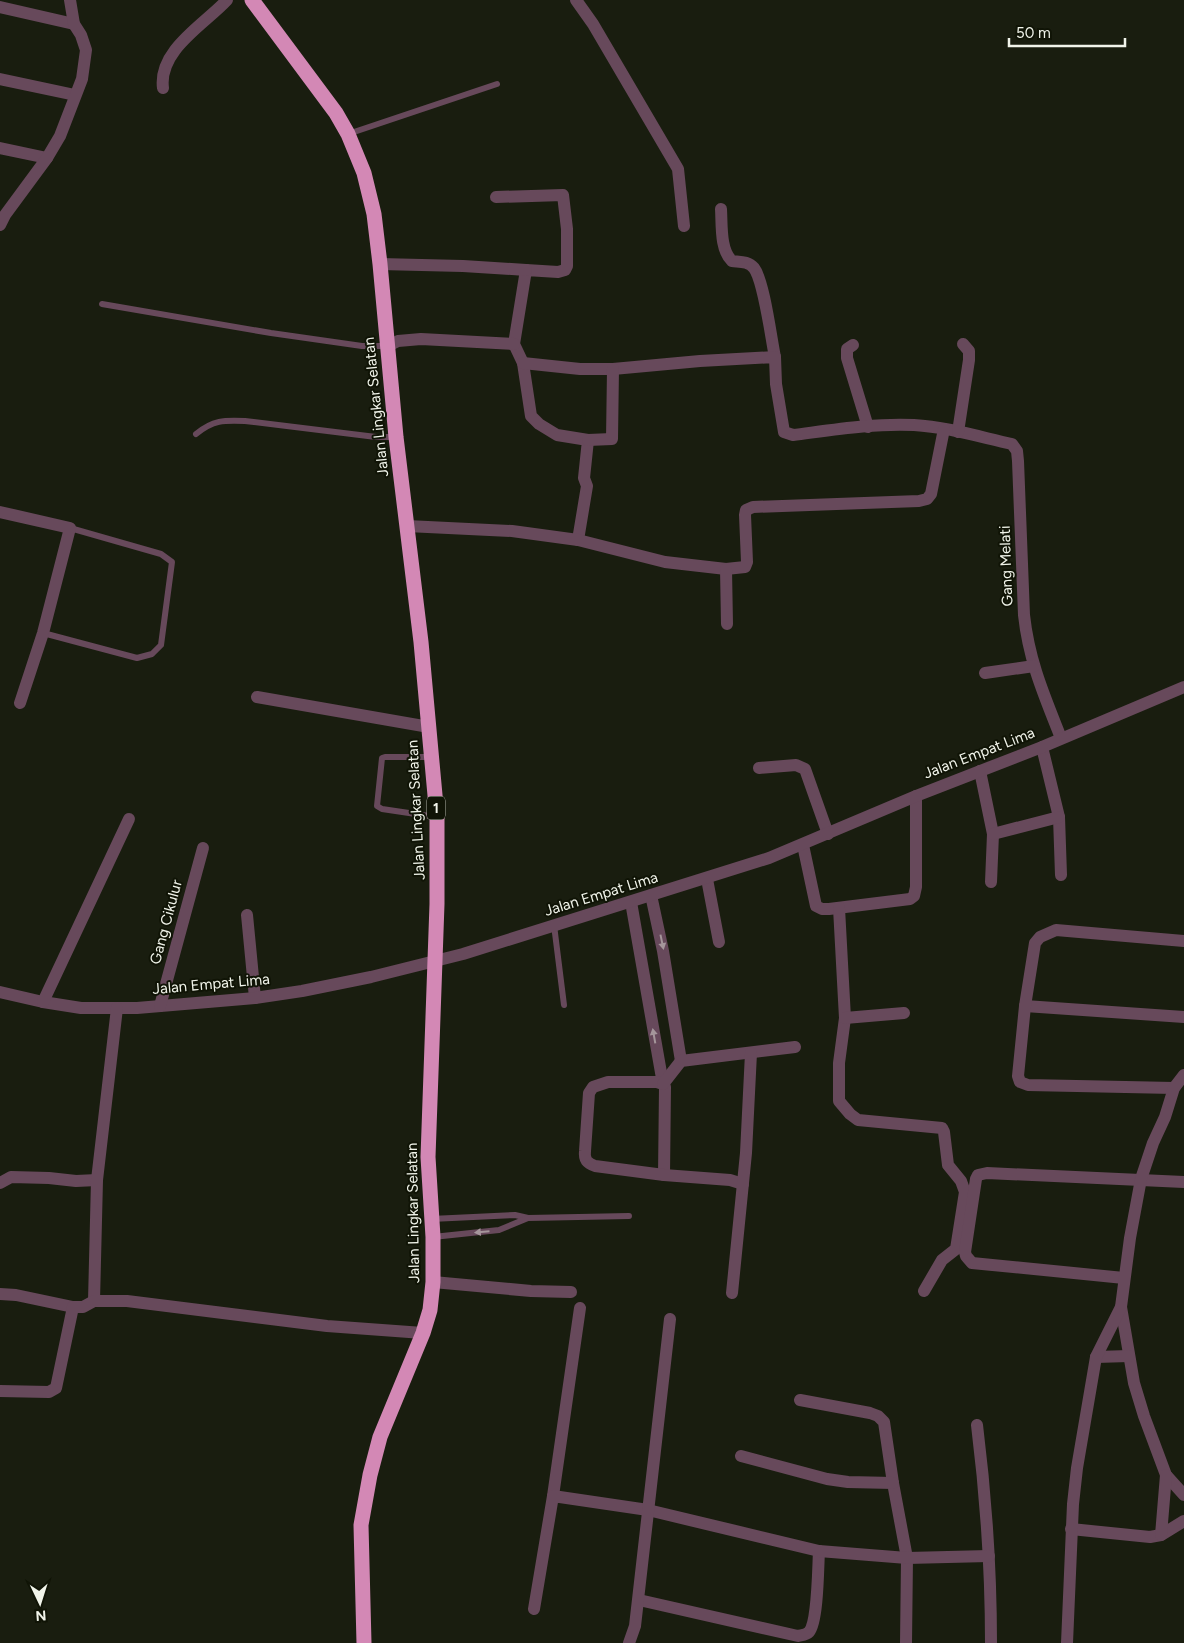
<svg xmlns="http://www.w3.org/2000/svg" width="1184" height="1643" viewBox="0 0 1184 1643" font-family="Figtree,sans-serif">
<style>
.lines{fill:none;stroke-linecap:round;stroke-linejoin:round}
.lane{stroke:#67495b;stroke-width:6}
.street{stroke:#67495b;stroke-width:12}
.highway{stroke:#d388b5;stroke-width:15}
.oneway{fill:#a5969b}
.labels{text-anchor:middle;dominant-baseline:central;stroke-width:4;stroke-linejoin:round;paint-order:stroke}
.shield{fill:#101406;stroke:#aeb1a6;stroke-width:1}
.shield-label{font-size:14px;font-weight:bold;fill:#f1f4ea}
.street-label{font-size:15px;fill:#f1f4ea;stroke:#101406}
</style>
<rect width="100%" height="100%" fill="#191d0f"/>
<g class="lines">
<!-- lane -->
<g class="lane">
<polyline points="348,134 497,84"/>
<polyline points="102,304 271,333 362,346 386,346"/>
<path d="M196 434C213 420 224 420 245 421L376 437H396"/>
<polyline points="43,633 137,658 152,654 161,645 172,562 161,554 70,528"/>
<polyline points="431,757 385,757 382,758 377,806 382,809 436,817"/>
<polyline points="554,925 564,1005"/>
<polyline points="431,1219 515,1215 528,1218 629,1216"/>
<polyline points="433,1237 499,1230 528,1218"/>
</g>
<!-- street -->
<g class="street">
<polyline points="576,0 593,24 678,169 684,226"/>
<polyline points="0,7 74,24"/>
<polyline points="0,79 75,95"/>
<path d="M163 88C158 50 205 24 227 0"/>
<polyline points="0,148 47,158"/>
<polyline points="496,197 563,195 567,229 567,266 565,270 558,272 526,270 514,344 523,363 531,416 539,424 557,435 588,440 584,478 587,486 578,540"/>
<path d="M721 209C722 225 720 250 732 261 740 262 748 261 754 268 764 281 771 338 775 357"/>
<polyline points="0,225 5,215 47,158 60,136 82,79 86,50 81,35 74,24 70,0"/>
<polyline points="380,264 463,266 526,270"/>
<polyline points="853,345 847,349 847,358 868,427"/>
<polyline points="388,346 398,341 421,339 514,344"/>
<path d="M523 363 580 369H613L700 361 775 357 776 384 784 432 793 435C832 430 874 423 914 425 947 427 980 437 1012 444L1017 451 1018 461 1024 615C1029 661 1044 695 1061 738"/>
<polyline points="958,432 969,360 969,351 963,344"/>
<polyline points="588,440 612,439 613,369"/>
<polyline points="0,512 70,528 43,633 20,703"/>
<polyline points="407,526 512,531 578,540 665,562 726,569 745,567 747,562 745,515 746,510 753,507 919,501 927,499 931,494 944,429"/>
<polyline points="726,569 727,624"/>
<polyline points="985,673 1034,666"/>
<polyline points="257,697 429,727"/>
<polyline points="1042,747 1059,817 1061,875"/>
<polyline points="759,768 796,765 805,769 828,834"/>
<polyline points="980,771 993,834 991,882"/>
<polyline points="993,834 1059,817"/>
<polyline points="803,845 816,906 822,909 829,909 910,899 914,896 916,887 916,796"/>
<polyline points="707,879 719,942"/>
<polyline points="651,895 663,951 681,1061"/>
<polyline points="631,902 663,1084 665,1087 664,1175"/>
<polyline points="839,908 845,1018 839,1063 839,1101 850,1114 858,1120 942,1128 944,1132 948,1165 961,1181 965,1192 956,1249 942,1260 924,1291"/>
<polyline points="247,915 255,998"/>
<polyline points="0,992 43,1002 81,1008 137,1008 208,1002 255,998 302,991 371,977 463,954 769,858 916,796 1042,747 1184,687"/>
<polyline points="43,1002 129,819"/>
<polyline points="160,1006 203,848"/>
<polyline points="1025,1006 1184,1017"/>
<polyline points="845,1018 904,1013"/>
<path d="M663 1084 657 1082H608L593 1087 589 1093 585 1151C584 1160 587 1163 595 1166L664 1175 730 1180 743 1184"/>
<polyline points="663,1084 681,1061 795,1047"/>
<polyline points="1174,1088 1028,1085 1020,1082 1018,1076 1025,1006 1035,943 1040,937 1056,930 1184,941"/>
<polyline points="0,1183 11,1177 49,1178 76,1181 97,1180"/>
<polyline points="1124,1278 972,1263 966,1256 965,1252 976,1179 978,1175 987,1173 1184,1182"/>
<polyline points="433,1282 531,1291 571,1292"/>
<polyline points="732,1293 746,1153 751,1053"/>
<polyline points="0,1294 16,1295 73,1307"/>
<polyline points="94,1301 97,1180 117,1008"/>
<polyline points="1121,1307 1134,1383 1144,1416 1166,1475 1184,1495"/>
<polyline points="1096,1357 1129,1356"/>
<polyline points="0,1391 49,1392 56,1388 73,1307 83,1307 94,1301 127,1301 327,1326 423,1333"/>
<polyline points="800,1400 870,1413 878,1416 884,1422 893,1483 907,1558 906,1643"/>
<path d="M977 1425C986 1497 991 1570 991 1643"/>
<polyline points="741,1456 827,1479 848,1482 893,1483"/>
<polyline points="553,1496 580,1308"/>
<polyline points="1071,1529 1150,1537 1161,1535 1184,1521"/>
<polyline points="1161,1535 1166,1475"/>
<path d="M639 1600 798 1636C802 1635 806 1635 809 1632 818 1622 818 1567 819 1551"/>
<polyline points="534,1609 553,1496 648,1510 819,1551 907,1558 989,1556"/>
<polyline points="629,1643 635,1626 670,1319"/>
<polyline points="1067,1643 1073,1504 1077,1468 1096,1357 1121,1307 1130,1238 1141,1179 1153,1143 1165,1117 1174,1088 1184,1075"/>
</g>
<!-- highway -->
<polyline class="highway" points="252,0 336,113 348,134 364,173 374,214 380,264 396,437 421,642 437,817 437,904 428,1157 433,1237 433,1282 430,1310 423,1333 380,1437 370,1475 361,1525 364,1643"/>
</g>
<!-- one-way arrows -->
<defs><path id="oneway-solid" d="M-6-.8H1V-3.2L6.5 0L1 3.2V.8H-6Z" transform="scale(1.25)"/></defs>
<g class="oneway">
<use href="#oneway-solid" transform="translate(662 942) rotate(78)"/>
<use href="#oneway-solid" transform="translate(654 1036) rotate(-100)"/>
<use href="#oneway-solid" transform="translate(482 1232) rotate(175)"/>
</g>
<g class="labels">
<!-- shield labels -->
<rect class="shield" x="427" y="796.5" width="18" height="23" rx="4"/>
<g class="shield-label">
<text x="436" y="808">1</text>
</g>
<!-- street labels -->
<g class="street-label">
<text transform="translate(376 407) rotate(-96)">Jalan Lingkar Selatan</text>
<text transform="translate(1006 566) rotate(-92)">Gang Melati</text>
<text transform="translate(979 753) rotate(-21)">Jalan Empat Lima</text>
<text transform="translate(416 810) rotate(-93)">Jalan Lingkar Selatan</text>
<text transform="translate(601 894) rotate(-17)">Jalan Empat Lima</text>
<text transform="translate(166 922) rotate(-75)">Gang Cikulur</text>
<text transform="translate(211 984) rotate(-5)">Jalan Empat Lima</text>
<text transform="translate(413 1213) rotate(-91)">Jalan Lingkar Selatan</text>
</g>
</g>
<!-- north arrow -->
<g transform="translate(40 1603) rotate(176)" stroke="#101406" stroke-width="4" paint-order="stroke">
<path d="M0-4L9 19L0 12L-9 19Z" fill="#f1f4ea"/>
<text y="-8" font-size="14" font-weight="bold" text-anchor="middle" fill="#f1f4ea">N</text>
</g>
<!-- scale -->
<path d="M1009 38v8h116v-8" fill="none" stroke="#f1f4ea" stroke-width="2.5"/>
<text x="1016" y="38" font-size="15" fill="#f1f4ea" stroke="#101406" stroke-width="4" paint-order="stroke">50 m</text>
</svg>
